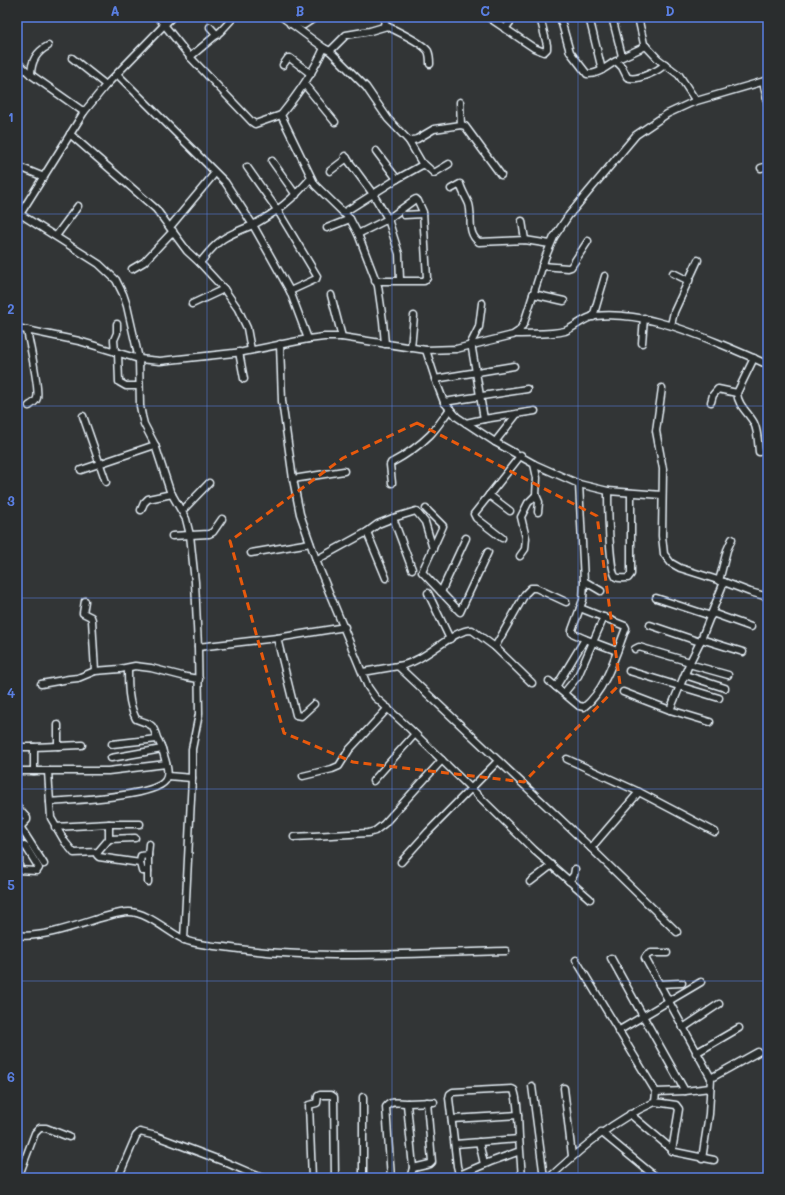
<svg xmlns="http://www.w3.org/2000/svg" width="785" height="1195" viewBox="0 0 785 1195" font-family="Mali,sans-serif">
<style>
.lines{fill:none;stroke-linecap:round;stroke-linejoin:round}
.minor-casing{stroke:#e8f1f8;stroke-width:9}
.minor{stroke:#2a2d2e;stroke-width:6}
.marked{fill:none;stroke:#e8590c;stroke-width:3;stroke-dasharray:8 5;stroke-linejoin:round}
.grid{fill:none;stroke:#5a7fe2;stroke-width:1;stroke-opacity:0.55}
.neatline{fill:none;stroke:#5a7fe2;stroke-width:1.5}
.grid-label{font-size:13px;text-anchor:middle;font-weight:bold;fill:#5a7fe2}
</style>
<rect width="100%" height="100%" fill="#323536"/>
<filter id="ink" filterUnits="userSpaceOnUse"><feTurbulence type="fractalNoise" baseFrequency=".025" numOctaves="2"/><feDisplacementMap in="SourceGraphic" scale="8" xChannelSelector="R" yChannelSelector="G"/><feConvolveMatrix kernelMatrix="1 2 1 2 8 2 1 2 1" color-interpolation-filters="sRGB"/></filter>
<g filter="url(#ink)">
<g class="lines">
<defs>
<g id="minor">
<polyline points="158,17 190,57 252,122 255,124 281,115"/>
<polyline points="282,17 324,48 330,51 366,87 388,119 409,141 417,139 434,129 461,125 465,126 501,175"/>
<polyline points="488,17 534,48 544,52 547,49 547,45 540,17"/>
<path d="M560 17 570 52 587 74C598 75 607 66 616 61L622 67 627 77C635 82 659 71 665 64"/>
<polyline points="589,17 602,70"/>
<polyline points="612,17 622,56"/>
<polyline points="638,17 644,44 658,59 679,75 696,101"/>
<polyline points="290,24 297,22 304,25 316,17"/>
<polyline points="384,25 386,17"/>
<polyline points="210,27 217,35"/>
<polyline points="505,29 514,17"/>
<path d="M324 48C313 73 298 94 281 115L315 185 350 219 358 234 378 286 383 321 385 344"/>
<path d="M330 51 346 35 370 31 387 26C396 31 422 42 428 51 430 55 430 60 430 64"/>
<polyline points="190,57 221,31 234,17"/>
<polyline points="72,58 106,85"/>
<polyline points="620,58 646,46"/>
<polyline points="17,62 30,74 84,112"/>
<polyline points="283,65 288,58 290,58 311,74"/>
<path d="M117 74 225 182 253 225C277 212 293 199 311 178"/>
<path d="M31 75C31 62 36 52 48 46"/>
<polyline points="763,82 768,104"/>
<polyline points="305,85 335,122"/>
<polyline points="460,102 461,125"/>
<polyline points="70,134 156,209 187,251 200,263 224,289 238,309 247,328 251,350"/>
<polyline points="409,141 423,165"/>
<polyline points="345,156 373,194 388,219 399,254 400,280"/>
<polyline points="272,161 296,195"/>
<polyline points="17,166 44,177"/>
<polyline points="247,167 278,211 317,276 316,279 290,291"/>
<polyline points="761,168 768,166"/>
<polyline points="330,171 347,158"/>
<polyline points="397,179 424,164 434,173 449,164"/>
<path d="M451 189 460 184C462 191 466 197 469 204 473 217 466 233 479 242L525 240 550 244"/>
<polyline points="343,213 397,179 376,151"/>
<polyline points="20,214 99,264 116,280 123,294 127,306 139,359 140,406 142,416 144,424 155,445 170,491 186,519 190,535 195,582 198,647 199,714 192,749 192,778 184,940"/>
<polyline points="404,215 423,214"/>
<polyline points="17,219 84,112 106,85 172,17"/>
<polyline points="522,221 525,240"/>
<polyline points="170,227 215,173"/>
<polyline points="327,228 350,219"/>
<polyline points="358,234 388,219 414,200 416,199 418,201 423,212 427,278 424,281 375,281"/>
<polyline points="56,236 78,206"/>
<path d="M200 263C218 239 225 236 253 225L290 291 308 339"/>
<polyline points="542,266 568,268 571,267 588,241"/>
<polyline points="132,269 144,262 173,231"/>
<polyline points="673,273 689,281"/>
<polyline points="533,294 564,301"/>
<polyline points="331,295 342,337"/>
<polyline points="482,303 479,327 471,343 484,419 535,411"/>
<polyline points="192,304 224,289"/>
<polyline points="593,317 605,276"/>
<polyline points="671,325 674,312 698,260"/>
<polyline points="17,328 79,341 139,359 160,361 243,352 308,339 324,337 342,337 426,350 456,349 513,335 519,331 524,323 545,258 554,237 569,215 636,135 667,114 693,102 768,80"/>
<path d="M27 330C29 342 40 389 37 398 36 402 32 404 29 406"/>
<path d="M517 334C531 333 551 335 565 331 576 327 583 318 595 316 638 312 679 327 718 343 735 350 752 357 768 365"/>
<polyline points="642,343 644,318"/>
<polyline points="280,344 282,401 293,479 300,514 319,568 368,687 375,697 410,729 534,850 590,899"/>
<polyline points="411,348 414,316"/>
<polyline points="426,350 437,384 444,402 450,409 457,417 495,442 534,464 579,484 608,491 662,495"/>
<polyline points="115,352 114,340 117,333 117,324"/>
<polyline points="239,352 244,379"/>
<polyline points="118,353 119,382 126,386 139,386"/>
<path d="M754 358 737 393C738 406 748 412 754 423 758 431 758 443 759 452"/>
<polyline points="435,379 514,366"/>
<polyline points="662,388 656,431 663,469 662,536 664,554 671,563 680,568 724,582 700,642 690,662 670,710"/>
<polyline points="444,402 527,389"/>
<polyline points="711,402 713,395 718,389 737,393"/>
<polyline points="83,416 106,482"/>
<polyline points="466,423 484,419"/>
<polyline points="495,442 517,414"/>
<polyline points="81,470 155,445"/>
<polyline points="293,479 344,471"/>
<path d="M392 483 390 465 391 463C404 456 419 446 430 435 437 428 443 418 450 409"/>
<polyline points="579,484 584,581 601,591"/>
<path d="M608 491C608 503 609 572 616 577 619 579 624 578 628 578L631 574V493"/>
<polyline points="489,495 510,511"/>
<polyline points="536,495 539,502 538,512"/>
<polyline points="426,509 443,526 422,572 460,612 488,552"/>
<polyline points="141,510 144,503 148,499 172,494"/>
<polyline points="182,511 209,483"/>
<polyline points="393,518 412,569"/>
<polyline points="367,532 386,578"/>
<polyline points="172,536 209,534 213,532 222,519"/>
<polyline points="502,538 476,518 474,514 521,455"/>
<polyline points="251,553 310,543"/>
<polyline points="520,556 525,549 526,538 521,517 528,503 536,495 537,478 534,464"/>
<polyline points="316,560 367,532 378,524 393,518 416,511 425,522 433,549"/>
<polyline points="584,581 583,600 572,630 572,633 585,639 617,651"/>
<polyline points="719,581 727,550 732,539"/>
<polyline points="724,582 750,592 768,597"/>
<polyline points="441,592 466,538"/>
<polyline points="428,593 450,639"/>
<polyline points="656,598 711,616"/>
<polyline points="85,601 83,613 91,617 92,620 95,671"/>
<polyline points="712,613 751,627"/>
<polyline points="650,625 700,642"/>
<polyline points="277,638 296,715 301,716 314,704"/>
<polyline points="701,639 743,652"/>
<polyline points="198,647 277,638 345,627"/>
<polyline points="495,647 525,594 531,588 536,588 566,602"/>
<polyline points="635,649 639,647 690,662"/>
<polyline points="689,664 728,675"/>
<path d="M398 666C425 663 452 629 472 630L495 647 532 683"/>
<polyline points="629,671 719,698"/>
<polyline points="363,672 398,666 591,848 677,932"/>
<polyline points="685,675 725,688"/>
<path d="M549 681 579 706 584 707C606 690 616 653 626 628L625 626 580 608"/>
<polyline points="41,684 69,679 78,678 95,671 120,669 135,666 151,668 186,677 199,679"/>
<polyline points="556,687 585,639"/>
<polyline points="623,692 670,710 710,722"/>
<polyline points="564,693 578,676 604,617"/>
<polyline points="112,744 157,739"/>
<polyline points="58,746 58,725"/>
<polyline points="17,747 34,747"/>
<polyline points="111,758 162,749"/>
<polyline points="567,759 639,792 715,832"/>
<polyline points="17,771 34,771 34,747 82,745"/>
<polyline points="34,771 108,771 166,764"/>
<polyline points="48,771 51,818 65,842 74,853 98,852 109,839 109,824 140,824"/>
<polyline points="168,776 192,778"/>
<polyline points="303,776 332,769 339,766 349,750 388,708"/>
<polyline points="373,781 415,734"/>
<path d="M50 802C72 800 153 797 165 781 171 774 165 760 163 752 162 747 159 742 157 738 152 722 151 725 136 719 128 703 128 685 128 668"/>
<polyline points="17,807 27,818 27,820 22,825 21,828 44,864"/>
<polyline points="55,827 109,824"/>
<polyline points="294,837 368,833 375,831 384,824 442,760"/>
<polyline points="109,839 135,838"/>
<polyline points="17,842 26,847 39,868 37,871 17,870"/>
<polyline points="591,848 639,792"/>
<polyline points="98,852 97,855 99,857 140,863 142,871 148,871 148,882"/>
<polyline points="401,862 428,832 498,761"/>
<polyline points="140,863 141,856 148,855 149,844"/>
<polyline points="19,870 19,843"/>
<polyline points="148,871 148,855"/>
<polyline points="569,881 574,875 575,869"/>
<polyline points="530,882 552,865"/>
<path d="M17 935C39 939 78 925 100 918 109 916 119 912 129 912 147 912 167 931 183 939 191 944 214 946 224 947 318 961 412 953 506 951"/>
<polyline points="667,953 651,953 647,955 645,958 711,1078 709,1114 702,1159"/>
<polyline points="611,958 643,1016 685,1091"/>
<polyline points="659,984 682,983"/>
<polyline points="683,1028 719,1004"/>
<polyline points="618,1031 701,982"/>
<polyline points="696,1053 739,1028"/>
<polyline points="711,1078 758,1052"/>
<polyline points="532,1086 544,1178"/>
<polyline points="564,1088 572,1156"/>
<polyline points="656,1092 685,1091 710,1088"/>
<polyline points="363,1097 363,1178"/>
<polyline points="655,1102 676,1105 679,1109 672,1151"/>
<polyline points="630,1114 675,1152 714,1160"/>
<polyline points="452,1119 518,1115"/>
<polyline points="601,1132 657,1178"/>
<polyline points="479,1142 484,1164"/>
<polyline points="455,1144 519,1139"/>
<path d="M520 1151 490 1162 462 1174H459L457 1166 449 1098 450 1094 453 1092 512 1089 514 1090C519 1105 518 1122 519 1137 520 1151 521 1164 522 1178"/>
<polyline points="413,1168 430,1164 432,1162 427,1102"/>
<polyline points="18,1178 35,1133 40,1128 46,1128 69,1137"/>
<polyline points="118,1178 136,1136 140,1132 156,1136 225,1162 262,1178"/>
<polyline points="312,1178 309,1105 317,1103 318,1096 320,1095 331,1095 334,1097 335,1178"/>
<path d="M391 1178 386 1107C390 1100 400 1103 407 1103"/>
<polyline points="410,1178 413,1168 407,1104 408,1103 434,1102"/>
<path d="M549 1178C583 1147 612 1121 655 1102L656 1092 576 960"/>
</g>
</defs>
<!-- minor casing -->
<use href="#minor" class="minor-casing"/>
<!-- minor -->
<use href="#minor" class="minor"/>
</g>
</g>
<!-- marked area -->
<path class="marked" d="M417 423 597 516 620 684 524 782 353 762 284 733 230 541 343 458Z"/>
<!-- grid -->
<path class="grid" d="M207 17V1178M392 17V1178M578 17V1178M17 214H768M17 406H768M17 598H768M17 789H768M17 981H768"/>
<!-- margin -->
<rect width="785" height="1195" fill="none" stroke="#2a2d2e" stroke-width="44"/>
<rect x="22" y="22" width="741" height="1151" class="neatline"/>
<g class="grid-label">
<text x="115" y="16">A</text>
<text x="300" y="16">B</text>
<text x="485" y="16">C</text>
<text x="670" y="16">D</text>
<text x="11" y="122">1</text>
<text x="11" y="314">2</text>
<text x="11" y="506">3</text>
<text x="11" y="698">4</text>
<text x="11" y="890">5</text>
<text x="11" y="1082">6</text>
</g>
</svg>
